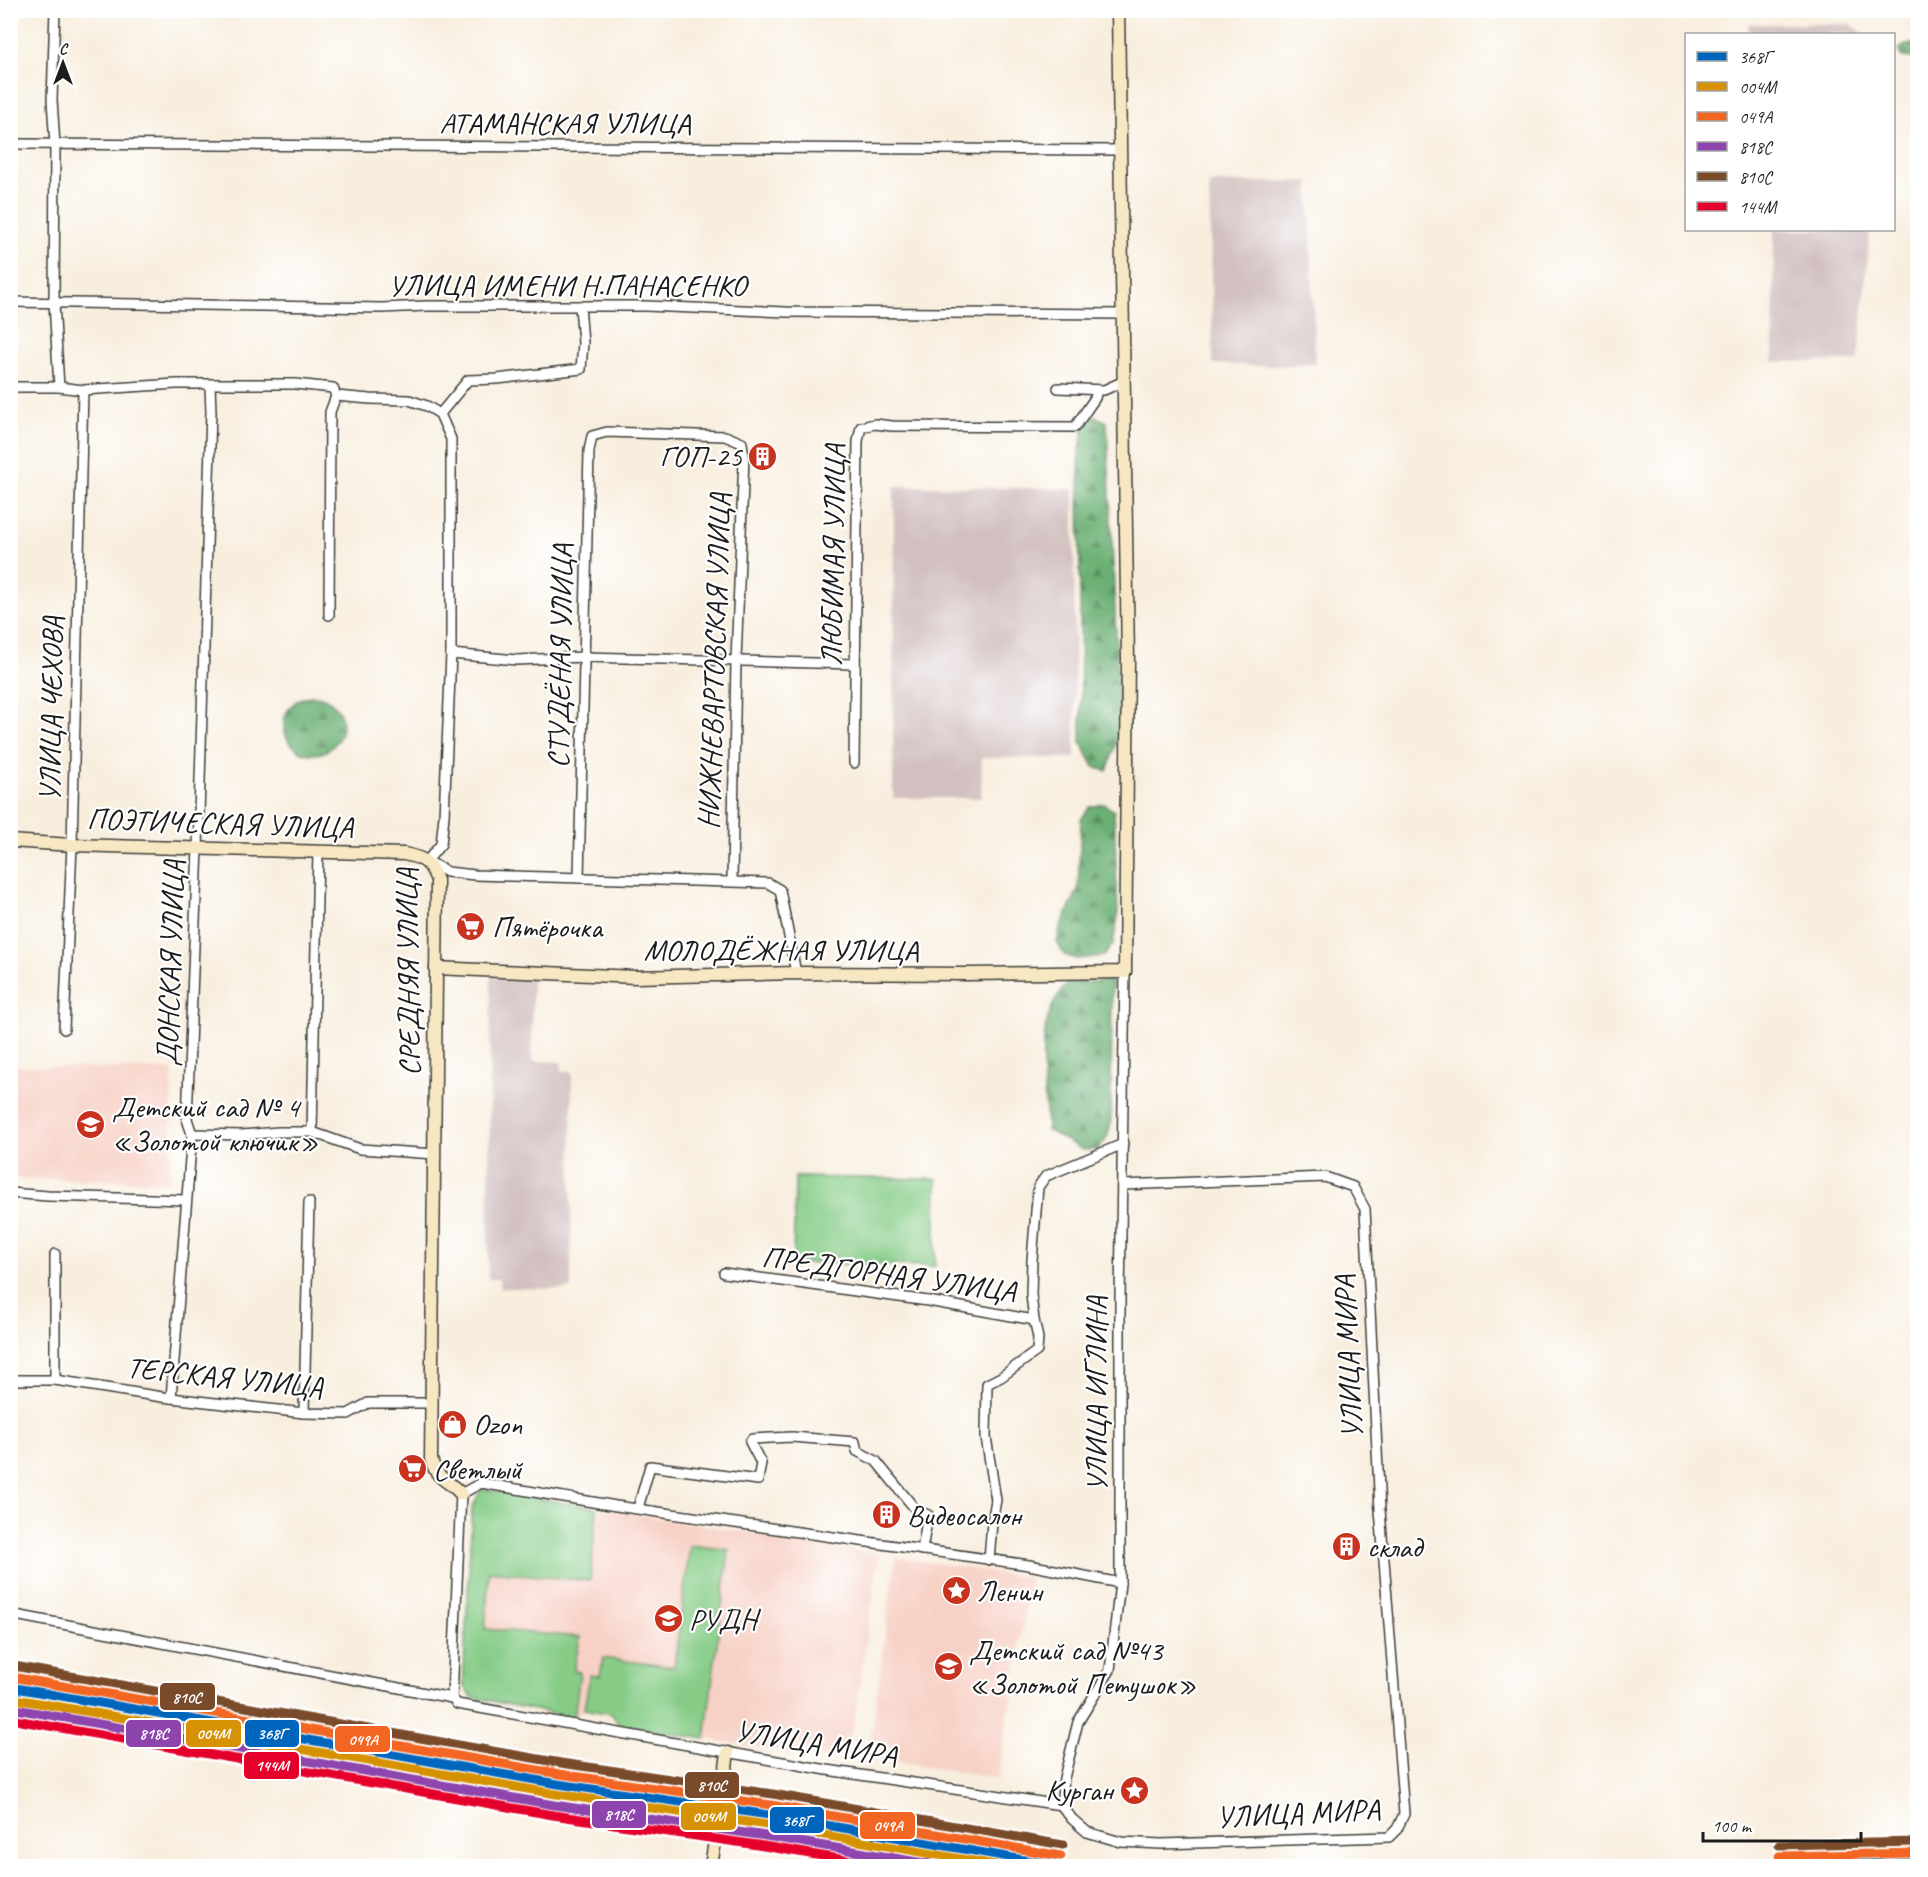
<svg xmlns="http://www.w3.org/2000/svg" width="1928" height="1877" viewBox="0 0 1928 1877" font-family="Caveat,sans-serif">
<style>
.built{fill:#f7d1c6}
.industrial{fill:#d2bfbf}
.green{fill:#86cc87;stroke:#517452;stroke-width:1.5}
.forest{fill:url(#forest-firs);stroke:#446648;stroke-width:1.5}
.lines{fill:none;stroke-linecap:round;stroke-linejoin:round}
.secondary-tunnel{stroke:#d7cec1;stroke-width:12;stroke-dasharray:12 6;stroke-linecap:butt}
.street-casing{stroke:#3d3c39;stroke-width:12}
.secondary-casing{stroke:#3d3c39;stroke-width:15}
.street{stroke:#fff;stroke-width:9}
.secondary{stroke:#f7e8c3;stroke-width:12}
.rail-1-casing{stroke:#fff;stroke-width:14}
.rail-2-casing{stroke:#fff;stroke-width:14}
.rail-3-casing{stroke:#fff;stroke-width:14}
.rail-4-casing{stroke:#fff;stroke-width:14}
.rail-5-casing{stroke:#fff;stroke-width:14}
.rail-6-casing{stroke:#fff;stroke-width:14}
.rail-1{stroke:#0065bd;stroke-width:9}
.rail-2{stroke:#d69104;stroke-width:9}
.rail-3{stroke:#f26522;stroke-width:9}
.rail-4{stroke:#8e44ad;stroke-width:9}
.rail-5{stroke:#7a4b2a;stroke-width:9}
.rail-6{stroke:#e4002b;stroke-width:9}
.labels{text-anchor:middle;dominant-baseline:central;stroke-width:4.5;stroke-linejoin:round;paint-order:stroke}
.street-label{font-size:30px;fill:#1c1c1c;stroke:#fff}
.poi-label{font-size:30px;fill:#1c1c1c;stroke:#fff;text-anchor:start}
.line-badge{stroke:#fff;stroke-width:2}
.badge-label{font-size:16px;text-anchor:middle;font-weight:bold;fill:#fff}
</style>
<defs>
<pattern id="forest-firs" width="22" height="20" patternUnits="userSpaceOnUse" patternTransform="scale(1.5)"><rect width="22" height="20" fill="#6cb074"/><path d="M5 1l3.5 6h-7zM16 11l3.5 6h-7z" fill="#588e5e"/></pattern>
</defs>
<rect width="100%" height="100%" fill="#fff"/>
<filter id="ink" filterUnits="userSpaceOnUse"><feTurbulence type="fractalNoise" baseFrequency=".0167" numOctaves="2"/><feDisplacementMap in="SourceGraphic" scale="12" xChannelSelector="R" yChannelSelector="G"/><feConvolveMatrix kernelMatrix="1 2 1 2 8 2 1 2 1" color-interpolation-filters="sRGB"/></filter>
<filter id="wash" filterUnits="userSpaceOnUse"><feTurbulence type="fractalNoise" baseFrequency=".008" numOctaves="4" result="noise"/><feDisplacementMap in="SourceGraphic" scale="24" xChannelSelector="R" yChannelSelector="G"/><feGaussianBlur stdDeviation="1.35" result="paint"/><feColorMatrix in="noise" values="0 0 0 0 0 0 0 0 0 0 0 0 0 0 0 0 0 1.4 0 .05"/><feComposite in="paint" operator="in"/></filter>
<g filter="url(#wash)">
<rect width="100%" height="100%" fill="#f8eede"/>
<!-- built -->
<g class="built">
<polygon points="11,1066 173,1070 170,1182 11,1178"/>
<polygon points="481,1489 879,1554 853,1730 828,1759 619,1725 612,1714 585,1709 574,1718 472,1697 463,1685 472,1508"/>
<polygon points="896,1557 1030,1578 998,1779 868,1757"/>
</g>
<!-- industrial -->
<g class="industrial">
<polygon points="1748,24 1851,24 1865,34 1749,34"/>
<polygon points="1309,181 1315,364 1268,366 1213,364 1209,183"/>
<polygon points="1774,230 1870,230 1858,361 1773,362"/>
<polygon points="894,486 1074,489 1075,758 982,758 981,798 893,798"/>
<polygon points="491,976 532,977 532,1061 561,1062 562,1071 572,1072 571,1289 500,1288 499,1279 488,1279"/>
</g>
<!-- green -->
<g class="green">
<polygon points="795,1177 937,1179 935,1266 793,1263"/>
<polygon points="481,1489 597,1508 590,1581 489,1571 485,1629 580,1637 574,1671 580,1672 574,1718 472,1697 463,1685 472,1508"/>
<polygon points="690,1545 729,1550 705,1739 619,1725 612,1714 584,1709 590,1675 600,1676 603,1658 674,1667"/>
</g>
<!-- forest -->
<g class="forest">
<polygon points="1917,43 1917,58 1902,57 1898,51 1903,46"/>
<polygon points="1094,416 1107,422 1120,732 1107,771 1094,767 1081,742 1079,456 1083,429"/>
<circle cx="313" cy="725" r="29"/>
<polygon points="1104,804 1114,811 1118,916 1113,944 1104,956 1077,959 1064,955 1057,942 1060,928 1078,890 1081,819 1090,807"/>
<path d="M1112 981 1111 1124 1107 1138 1098 1150H1083L1047 1130C1045 1083 1031 1020 1068 983Z"/>
</g>
</g>
<g filter="url(#ink)">
<g class="lines">
<!-- secondary-tunnel -->
<polyline class="secondary-tunnel" points="716,1835 722,1795"/>
<defs>
<g id="street">
<polyline points="55,10 52,100 55,145 54,303 59,387"/>
<polyline points="10,144 1120,150"/>
<polyline points="10,302 382,308 426,306 646,306 786,312 1123,314"/>
<polyline points="580,306 583,343 581,369 497,379 468,380 440,414 451,439 451,654 444,816 441,844 427,861 447,872 475,875 768,883 780,890 796,973"/>
<polyline points="10,387 59,387 83,390 176,384 295,384 333,388 336,396"/>
<polyline points="1058,388 1104,390 1124,381"/>
<polyline points="336,396 370,399 409,400 427,406 440,414"/>
<polyline points="329,615 330,412 336,396"/>
<polyline points="451,654 517,660 584,657 854,664"/>
<polyline points="854,763 858,441 861,427 875,424 892,426 1075,427 1095,398 1097,390"/>
<polyline points="579,878 589,451 592,436 607,432 725,436 742,443 744,457 736,661 732,881"/>
<polyline points="64,1029 72,845 83,390"/>
<polyline points="312,1132 318,851"/>
<polyline points="192,1134 242,1135 279,1132 312,1132 360,1149 435,1154"/>
<polyline points="10,1193 48,1196 186,1200"/>
<polyline points="55,1254 55,1380"/>
<polyline points="724,1273 928,1301 1034,1320 1031,1295 1032,1260 1038,1187 1046,1176 1123,1144"/>
<polyline points="10,1380 55,1380 162,1397 304,1413 348,1414 368,1403 432,1403"/>
<polyline points="171,1398 192,1134 187,1119 198,848 211,412 210,385"/>
<polyline points="304,1413 309,1202"/>
<polyline points="638,1508 650,1466 758,1480 761,1463 750,1442 752,1439 792,1437 855,1442 857,1451 876,1461 916,1510 928,1515 922,1550"/>
<polyline points="989,1560 992,1522 996,1500 986,1437 987,1384 1001,1377 1037,1351 1038,1338 1034,1320"/>
<polyline points="10,1614 452,1698"/>
<polyline points="452,1698 457,1704 827,1770 1061,1805 1072,1819 1087,1832 1121,1842 1161,1844 1389,1837 1397,1829 1404,1814 1380,1510 1365,1209 1353,1187 1325,1177 1122,1185"/>
<polyline points="452,1698 461,1494 481,1483 616,1506 1029,1565 1120,1583"/>
<polyline points="1061,1805 1064,1778 1078,1722 1110,1670 1120,1583 1120,1300 1125,972"/>
</g>
<g id="secondary">
<path d="M10 841 72 845 404 854C424 858 429 861 437 880L431 1459C437 1481 448 1479 461 1494"/>
<polyline points="436,968 636,977 796,973 969,974 1125,972 1128,660 1118,10"/>
<polyline points="722,1795 728,1753"/>
<polyline points="711,1866 716,1835"/>
</g>
</defs>
<!-- street casing -->
<use href="#street" class="street-casing"/>
<!-- secondary casing -->
<use href="#secondary" class="secondary-casing"/>
<!-- street -->
<use href="#street" class="street"/>
<!-- secondary -->
<use href="#secondary" class="secondary"/>
<defs>
<g id="rail-1">
<polyline points="10,1687 558,1784 769,1815 1059,1866"/>
<polyline points="1779,1866 1918,1863"/>
</g>
<polyline id="rail-2" points="10,1698 556,1794 767,1825 1001,1866"/>
<g id="rail-3">
<polyline points="12,1677 560,1774 771,1805 1061,1856"/>
<polyline points="1779,1856 1918,1853"/>
</g>
<polyline id="rail-4" points="10,1708 554,1805 766,1836 941,1866"/>
<g id="rail-5">
<polyline points="14,1666 561,1763 773,1794 1063,1845"/>
<polyline points="1779,1845 1918,1842"/>
</g>
<polyline id="rail-6" points="10,1719 553,1815 764,1846 880,1866"/>
</defs>
<!-- rail-1 casing -->
<use href="#rail-1" class="rail-1-casing"/>
<!-- rail-2 casing -->
<use href="#rail-2" class="rail-2-casing"/>
<!-- rail-3 casing -->
<use href="#rail-3" class="rail-3-casing"/>
<!-- rail-4 casing -->
<use href="#rail-4" class="rail-4-casing"/>
<!-- rail-5 casing -->
<use href="#rail-5" class="rail-5-casing"/>
<!-- rail-6 casing -->
<use href="#rail-6" class="rail-6-casing"/>
<!-- rail-1 -->
<use href="#rail-1" class="rail-1"/>
<!-- rail-2 -->
<use href="#rail-2" class="rail-2"/>
<!-- rail-3 -->
<use href="#rail-3" class="rail-3"/>
<!-- rail-4 -->
<use href="#rail-4" class="rail-4"/>
<!-- rail-5 -->
<use href="#rail-5" class="rail-5"/>
<!-- rail-6 -->
<use href="#rail-6" class="rail-6"/>
</g>
</g>
<!-- icons -->
<defs>
<symbol id="building-disc" viewBox="-11 -11 22 22"><circle r="9.5" fill="#c8321e" stroke="#fff"/><path d="M-4-6H4V6H1V3H-1V6H-4ZM-2.5-4.3h1.7v1.8h-1.7ZM.8-4.3h1.7v1.8H.8ZM-2.5-1h1.7V.8h-1.7ZM.8-1h1.7V.8H.8Z" fill="#fff"/></symbol>
<symbol id="supermarket-disc" viewBox="-11 -11 22 22"><circle r="9.5" fill="#c8321e" stroke="#fff"/><path d="M-6-5.5h2.5l.6 2H6L4.5 2H-2.5L-4.4-4H-6ZM-1.5 3.2a1.3 1.3 0 1 0 .1 0ZM3 3.2a1.3 1.3 0 1 0 .1 0Z" fill="#fff"/></symbol>
<symbol id="school-disc" viewBox="-11 -11 22 22"><circle r="9.5" fill="#c8321e" stroke="#fff"/><path d="M0-5L7-2L0 1L-7-2ZM-4 1L0 2.5L4 1V4Q0 6-4 4Z" fill="#fff"/></symbol>
<symbol id="shop-disc" viewBox="-11 -11 22 22"><circle r="9.5" fill="#c8321e" stroke="#fff"/><path d="M-5-2.5h2.3a2.7 3.5 0 0 1 5.4 0H5L5.5 6h-11ZM-1.5-2.5h3a1.5 2.3 0 0 0-3 0Z" fill="#fff"/></symbol>
<symbol id="sight-disc" viewBox="-11 -11 22 22"><circle r="9.5" fill="#c8321e" stroke="#fff"/><path d="M0-6L1.8-2.2L6-1.7L2.9 1.2L3.7 5.4L0 3.3L-3.7 5.4L-2.9 1.2L-6-1.7L-1.8-2.2Z" fill="#fff"/></symbol>
<symbol id="university-disc" viewBox="-11 -11 22 22"><circle r="9.5" fill="#c8321e" stroke="#fff"/><path d="M0-5L7-2L0 1L-7-2ZM-4 1L0 2.5L4 1V4Q0 6-4 4Z" fill="#fff"/></symbol>
</defs>
<g fill-rule="evenodd">
<use href="#building-disc" x="746" y="440" width="33" height="33"/>
<use href="#supermarket-disc" x="454" y="910" width="33" height="33"/>
<use href="#school-disc" x="74" y="1108" width="33" height="33"/>
<use href="#shop-disc" x="436" y="1408" width="33" height="33"/>
<use href="#supermarket-disc" x="396" y="1452" width="33" height="33"/>
<use href="#building-disc" x="870" y="1498" width="33" height="33"/>
<use href="#building-disc" x="1330" y="1530" width="33" height="33"/>
<use href="#sight-disc" x="940" y="1574" width="33" height="33"/>
<use href="#university-disc" x="652" y="1602" width="33" height="33"/>
<use href="#school-disc" x="932" y="1650" width="33" height="33"/>
<use href="#sight-disc" x="1118" y="1774" width="33" height="33"/>
</g>
<g class="labels">
<!-- street labels -->
<g class="street-label">
<text x="565" y="123">АТАМАНСКАЯ УЛИЦА</text>
<text x="567" y="285">УЛИЦА ИМЕНИ Н.ПАНАСЕНКО</text>
<text transform="translate(833 555) rotate(-89)">ЛЮБИМАЯ УЛИЦА</text>
<text transform="translate(560 656) rotate(-89)">СТУДЁНАЯ УЛИЦА</text>
<text transform="translate(714 661) rotate(-88)">НИЖНЕВАРТОВСКАЯ УЛИЦА</text>
<text transform="translate(51 709) rotate(-89)">УЛИЦА ЧЕХОВА</text>
<text transform="translate(220 823) rotate(2)">ПОЭТИЧЕСКАЯ УЛИЦА</text>
<text x="781" y="950">МОЛОДЁЖНАЯ УЛИЦА</text>
<text transform="translate(170 963) rotate(-88)">ДОНСКАЯ УЛИЦА</text>
<text transform="translate(408 972) rotate(-91)">СРЕДНЯЯ УЛИЦА</text>
<text transform="translate(889 1274) rotate(8)">ПРЕДГОРНАЯ УЛИЦА</text>
<text transform="translate(1348 1357) rotate(-93)">УЛИЦА МИРА</text>
<text transform="translate(225 1377) rotate(6)">ТЕРСКАЯ УЛИЦА</text>
<text transform="translate(1096 1394) rotate(-90)">УЛИЦА ИГЛИНА</text>
<text transform="translate(816 1743) rotate(9)">УЛИЦА МИРА</text>
<text transform="translate(1298 1813) rotate(-3)">УЛИЦА МИРА</text>
</g>
<!-- poi labels -->
<g class="poi-label">
<text x="742" y="456" text-anchor="end">ГОП-25</text>
<text x="492" y="927">Пятёрочка</text>
<text x="112" y="1107">Детский сад № 4<tspan x="112" dy="34">«Золотой ключик»</tspan></text>
<text x="473" y="1424">Ozon</text>
<text x="433" y="1469">Светлый</text>
<text x="907" y="1515">Видеосалон</text>
<text x="1367" y="1547">склад</text>
<text x="977" y="1591">Ленин</text>
<text x="689" y="1619">РУДН</text>
<text x="969" y="1650">Детский сад №43<tspan x="969" dy="34">«Золотой Петушок»</tspan></text>
<text x="1113" y="1790" text-anchor="end">Курган</text>
</g>
</g>
<g class="line-badge">
<rect x="159" y="1682" width="57" height="29" rx="6" fill="#7a4b2a"/>
<rect x="244" y="1719" width="56" height="29" rx="6" fill="#0065bd"/>
<rect x="125" y="1719" width="57" height="29" rx="6" fill="#8e44ad"/>
<rect x="185" y="1719" width="57" height="29" rx="6" fill="#d69104"/>
<rect x="334" y="1725" width="57" height="28" rx="6" fill="#f26522"/>
<rect x="243" y="1751" width="57" height="29" rx="6" fill="#e4002b"/>
<rect x="684" y="1771" width="56" height="28" rx="6" fill="#7a4b2a"/>
<rect x="591" y="1800" width="56" height="29" rx="6" fill="#8e44ad"/>
<rect x="680" y="1802" width="57" height="29" rx="6" fill="#d69104"/>
<rect x="769" y="1806" width="56" height="28" rx="6" fill="#0065bd"/>
<rect x="859" y="1811" width="57" height="29" rx="6" fill="#f26522"/>
</g>
<g class="badge-label">
<text x="187" y="1703">810С</text>
<text x="272" y="1739">368Г</text>
<text x="154" y="1739">818С</text>
<text x="213" y="1739">004М</text>
<text x="363" y="1745">049А</text>
<text x="272" y="1771">144М</text>
<text x="712" y="1791">810С</text>
<text x="619" y="1820">818С</text>
<text x="709" y="1822">004М</text>
<text x="797" y="1826">368Г</text>
<text x="888" y="1831">049А</text>
</g>
<!-- margin -->
<rect width="1928" height="1877" fill="none" stroke="#fff" stroke-width="36"/>
<!-- legend -->
<rect x="1685" y="33" width="210" height="198" fill="#ffffff" stroke="#a4a4a4" stroke-width="1.5"/>
<rect x="1697" y="52" width="30" height="9" fill="#0065bd" stroke="#a4a4a4" stroke-width="1.5"/>
<text x="1739" y="63" font-size="18" fill="#1c1c1c">368Г</text>
<rect x="1697" y="82" width="30" height="9" fill="#d69104" stroke="#a4a4a4" stroke-width="1.5"/>
<text x="1739" y="93" font-size="18" fill="#1c1c1c">004М</text>
<rect x="1697" y="112" width="30" height="9" fill="#f26522" stroke="#a4a4a4" stroke-width="1.5"/>
<text x="1739" y="123" font-size="18" fill="#1c1c1c">049А</text>
<rect x="1697" y="142" width="30" height="9" fill="#8e44ad" stroke="#a4a4a4" stroke-width="1.5"/>
<text x="1739" y="153" font-size="18" fill="#1c1c1c">818С</text>
<rect x="1697" y="172" width="30" height="9" fill="#7a4b2a" stroke="#a4a4a4" stroke-width="1.5"/>
<text x="1739" y="183" font-size="18" fill="#1c1c1c">810С</text>
<rect x="1697" y="202" width="30" height="9" fill="#e4002b" stroke="#a4a4a4" stroke-width="1.5"/>
<text x="1739" y="213" font-size="18" fill="#1c1c1c">144М</text>
<!-- north arrow -->
<g transform="translate(63 63)" stroke="#ffffff" stroke-width="4.5" paint-order="stroke">
<path d="M0-4.5L10 22L0 15L-10 22Z" fill="#1c1c1c"/>
<text y="-9" font-size="16" font-weight="bold" text-anchor="middle" fill="#1c1c1c">С</text>
</g>
<!-- scale -->
<path d="M1703 1832v9h158v-9" fill="none" stroke="#1c1c1c" stroke-width="3"/>
<text x="1712" y="1832" font-size="18" fill="#1c1c1c" stroke="#ffffff" stroke-width="4.5" paint-order="stroke">100 m</text>
</svg>
